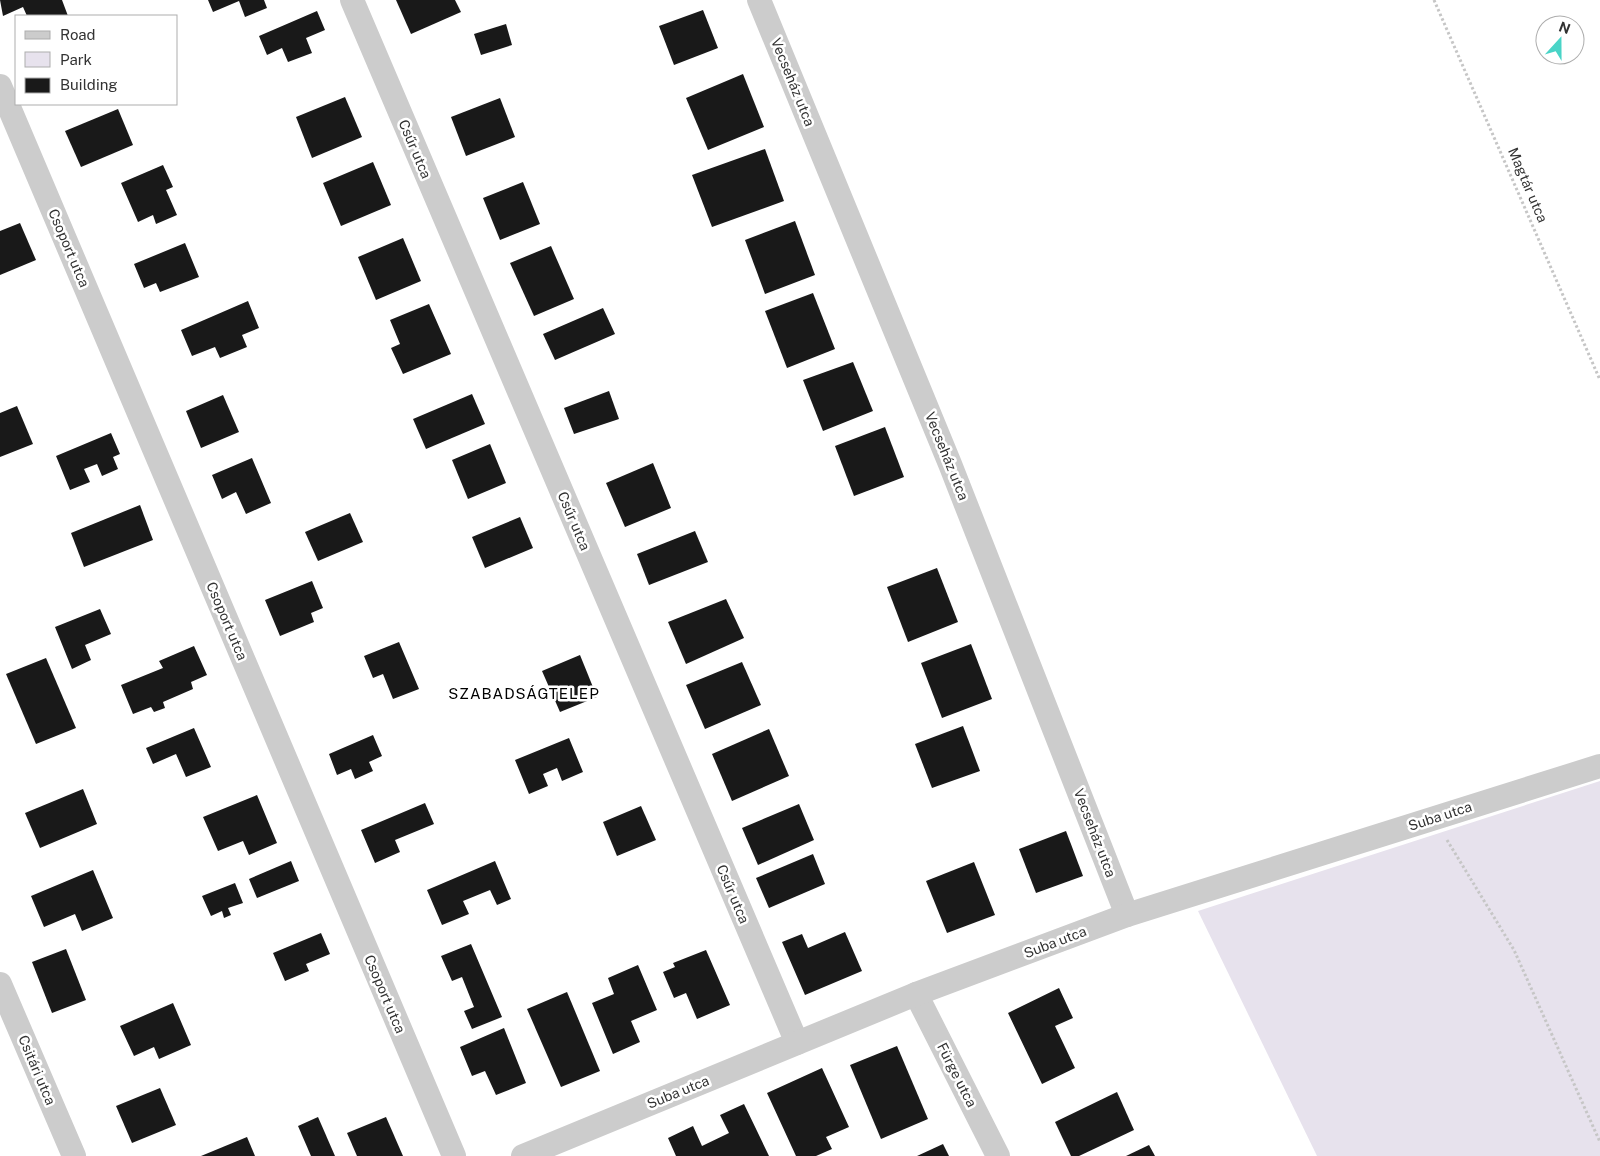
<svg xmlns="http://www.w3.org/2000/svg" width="1600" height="1156" viewBox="0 0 1600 1156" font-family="'Public Sans',sans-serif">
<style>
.green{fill:#e7e2ed}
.building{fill:#191919}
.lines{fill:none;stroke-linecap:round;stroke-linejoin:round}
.path{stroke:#c6c6c6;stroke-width:3;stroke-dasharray:2.5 2.5;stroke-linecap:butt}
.minor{stroke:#ccc;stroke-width:24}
.labels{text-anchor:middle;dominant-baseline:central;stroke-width:5;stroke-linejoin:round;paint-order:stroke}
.street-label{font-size:14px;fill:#323232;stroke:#fff}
.neighbourhood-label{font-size:15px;letter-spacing:1px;fill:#000;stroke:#fff}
</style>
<rect width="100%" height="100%" fill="#fff"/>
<!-- green -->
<polygon class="green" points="1600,781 1600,1156 1317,1156 1198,911"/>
<!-- building -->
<g class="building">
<polygon points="0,0 62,0 68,16 27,16 23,7 3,16"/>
<polygon points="208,0 264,0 267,8 245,17 239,1 213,12"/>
<polygon points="396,0 455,0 461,12 411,34"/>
<polygon points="703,10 718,48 674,65 659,26"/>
<polygon points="317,11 325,30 306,38 312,53 288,62 282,48 267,55 259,36"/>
<polygon points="506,24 512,45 481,55 474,34"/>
<polygon points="743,74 764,127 708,150 686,98"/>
<polygon points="345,97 362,137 312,158 296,117"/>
<polygon points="500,98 515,137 466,156 451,117"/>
<polygon points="118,109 133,145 81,167 65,131"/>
<polygon points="765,149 784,201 712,227 692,175"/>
<polygon points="373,162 391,205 341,226 323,183"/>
<polygon points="163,165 173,187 166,190 177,215 156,224 153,215 138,222 121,183"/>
<polygon points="523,182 540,224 500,240 483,198"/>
<polygon points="795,221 815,275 765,294 745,240"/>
<polygon points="20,223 36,260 0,275 0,231"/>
<polygon points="403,238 421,281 376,300 358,257"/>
<polygon points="185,243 199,277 160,292 156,283 144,288 134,264"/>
<polygon points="551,246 574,299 534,316 510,263"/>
<polygon points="813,293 835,349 787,368 765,311"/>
<polygon points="248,301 259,328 242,335 247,347 220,358 215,347 192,356 181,330"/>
<polygon points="429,304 451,354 403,374 391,348 400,344 390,320"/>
<polygon points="603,308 615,334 555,360 543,334"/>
<polygon points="853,362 873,411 823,431 803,380"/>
<polygon points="609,391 619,419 574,434 564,408"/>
<polygon points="472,394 485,424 426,449 413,419"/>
<polygon points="223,395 239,432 201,448 186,411"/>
<polygon points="17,406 33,444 0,457 0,413"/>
<polygon points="885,427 904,477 854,496 835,446"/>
<polygon points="111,433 120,454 113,457 118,469 102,476 97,464 84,469 90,482 70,490 56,456"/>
<polygon points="490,444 506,483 468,499 452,460"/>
<polygon points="252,458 271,503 246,514 236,492 222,499 212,475"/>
<polygon points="653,463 671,508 625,527 606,483"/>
<polygon points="140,505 153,540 84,567 71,533"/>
<polygon points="350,513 363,542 318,561 305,532"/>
<polygon points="520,517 533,548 485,568 472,537"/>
<polygon points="695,531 708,562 649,585 637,554"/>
<polygon points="937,568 958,622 908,642 887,587"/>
<polygon points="312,581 323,608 311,613 314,622 280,636 265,600"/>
<polygon points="726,599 744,638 686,664 668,622"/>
<polygon points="100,609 111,634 85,645 91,660 72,669 55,627"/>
<polygon points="399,642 419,689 393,699 383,674 373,678 364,656"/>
<polygon points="971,644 992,699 942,718 921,663"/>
<polygon points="194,646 207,675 191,682 193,689 163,702 165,708 154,712 151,707 133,714 121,685 163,668 159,661"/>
<polygon points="580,655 597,697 560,712 542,671"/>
<polygon points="46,658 76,728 36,744 6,674"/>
<polygon points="742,662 761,705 705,729 686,685"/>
<polygon points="963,726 980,771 932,788 915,744"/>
<polygon points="194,728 211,767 186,777 176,754 153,764 146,748"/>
<polygon points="769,729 789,776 732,801 712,754"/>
<polygon points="373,735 382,756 369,762 373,771 355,779 351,769 337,775 329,754"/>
<polygon points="569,738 583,772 562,781 557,768 543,774 548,786 529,794 515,760"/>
<polygon points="83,789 97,824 40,848 25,813"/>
<polygon points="257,795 277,843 249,855 243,841 218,851 203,817"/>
<polygon points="425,803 434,824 395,840 400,852 375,863 361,830"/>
<polygon points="799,804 814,840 758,865 742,828"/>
<polygon points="641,806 656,840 617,856 603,822"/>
<polygon points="1066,831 1083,876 1036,893 1019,849"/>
<polygon points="813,854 825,884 769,908 756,878"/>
<polygon points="291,861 299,881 257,898 249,879"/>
<polygon points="495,861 511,899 497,905 490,890 463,901 469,914 442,925 427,890"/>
<polygon points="974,862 995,915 947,933 926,881"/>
<polygon points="93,870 113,918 82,931 75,914 44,927 31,896"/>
<polygon points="235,883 243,903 228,908 231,915 224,918 222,911 211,916 202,896"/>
<polygon points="845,932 862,971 805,995 782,942 802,934 808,948"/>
<polygon points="321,933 330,954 306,964 309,971 285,981 273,953"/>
<polygon points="471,944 502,1017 472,1029 464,1011 474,1007 462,977 452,981 441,956"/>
<polygon points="66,949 86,1000 52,1013 32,962"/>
<polygon points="706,950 730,1005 697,1019 686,993 674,998 663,972 675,967 673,963"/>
<polygon points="638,965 657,1010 631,1021 640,1042 613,1054 592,1003 614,994 608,978"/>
<polygon points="1059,988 1073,1018 1055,1026 1075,1068 1042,1084 1008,1013"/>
<polygon points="567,992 600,1071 561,1087 527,1009"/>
<polygon points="173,1003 191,1045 159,1059 154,1047 134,1056 120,1026"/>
<polygon points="504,1028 526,1083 496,1095 485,1071 472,1076 460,1047"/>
<polygon points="897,1046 928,1119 881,1139 850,1065"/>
<polygon points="822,1068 849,1127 826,1137 832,1149 816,1156 796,1156 767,1093"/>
<polygon points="160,1088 176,1125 132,1143 116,1106"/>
<polygon points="1117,1092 1134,1130 1079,1156 1071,1156 1055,1122"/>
<polygon points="744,1104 769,1156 676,1156 668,1138 693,1126 702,1146 729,1133 720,1115"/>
<polygon points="318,1117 335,1156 311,1156 298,1126"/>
<polygon points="386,1117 403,1156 357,1156 347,1133"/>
<polygon points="247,1137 255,1156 201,1156"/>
<polygon points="943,1144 949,1156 917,1156"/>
<polygon points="1149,1145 1155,1156 1126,1156"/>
</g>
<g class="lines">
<!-- path -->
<g class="path">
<polyline points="1434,0 1600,380"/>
<polyline points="1447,840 1514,950 1600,1142"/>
</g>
<!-- minor -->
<g class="minor">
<polyline points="352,0 797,1043"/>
<polyline points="759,0 950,464 1127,915"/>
<polyline points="0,86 454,1156"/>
<polyline points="0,984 74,1156"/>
<polyline points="916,994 998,1156"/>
<polyline points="523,1156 916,994 1127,915 1600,766"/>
</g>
</g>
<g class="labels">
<!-- street labels -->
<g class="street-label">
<text transform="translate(793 82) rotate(68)">Vecseház utca</text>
<text transform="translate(415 149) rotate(67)">Csűr utca</text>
<text transform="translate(1528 185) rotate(67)">Magtár utca</text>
<text transform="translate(69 248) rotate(67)">Csoport utca</text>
<text transform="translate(947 456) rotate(68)">Vecseház utca</text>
<text transform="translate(574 521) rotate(67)">Csűr utca</text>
<text transform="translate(227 621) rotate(67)">Csoport utca</text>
<text transform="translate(1440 816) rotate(-18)">Suba utca</text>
<text transform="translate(1095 833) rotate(69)">Vecseház utca</text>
<text transform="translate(733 894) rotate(67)">Csűr utca</text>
<text transform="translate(1055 942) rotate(-21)">Suba utca</text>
<text transform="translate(385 994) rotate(67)">Csoport utca</text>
<text transform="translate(37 1070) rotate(67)">Csitári utca</text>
<text transform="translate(957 1075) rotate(63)">Fürge utca</text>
<text transform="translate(678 1092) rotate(-22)">Suba utca</text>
</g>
<!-- neighbourhood labels -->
<g class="neighbourhood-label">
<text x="524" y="693">SZABADSÁGTELEP</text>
</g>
</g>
<!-- legend -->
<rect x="15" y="15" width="162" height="90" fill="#ffffff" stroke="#adadad"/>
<rect x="25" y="31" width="25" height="8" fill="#cccccc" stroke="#adadad"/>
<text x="60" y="40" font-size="15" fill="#323232">Road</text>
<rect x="25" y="52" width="25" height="15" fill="#e7e2ed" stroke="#adadad"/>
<text x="60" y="65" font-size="15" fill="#323232">Park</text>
<rect x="25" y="78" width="25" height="15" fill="#191919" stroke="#adadad"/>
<text x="60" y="90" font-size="15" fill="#323232">Building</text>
<!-- north arrow -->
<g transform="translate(1560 40) rotate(21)"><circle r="24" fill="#ffffff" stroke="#adadad"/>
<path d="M0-4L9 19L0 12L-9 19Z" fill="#49d4c7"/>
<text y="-8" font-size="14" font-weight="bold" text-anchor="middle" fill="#323232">N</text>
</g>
</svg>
